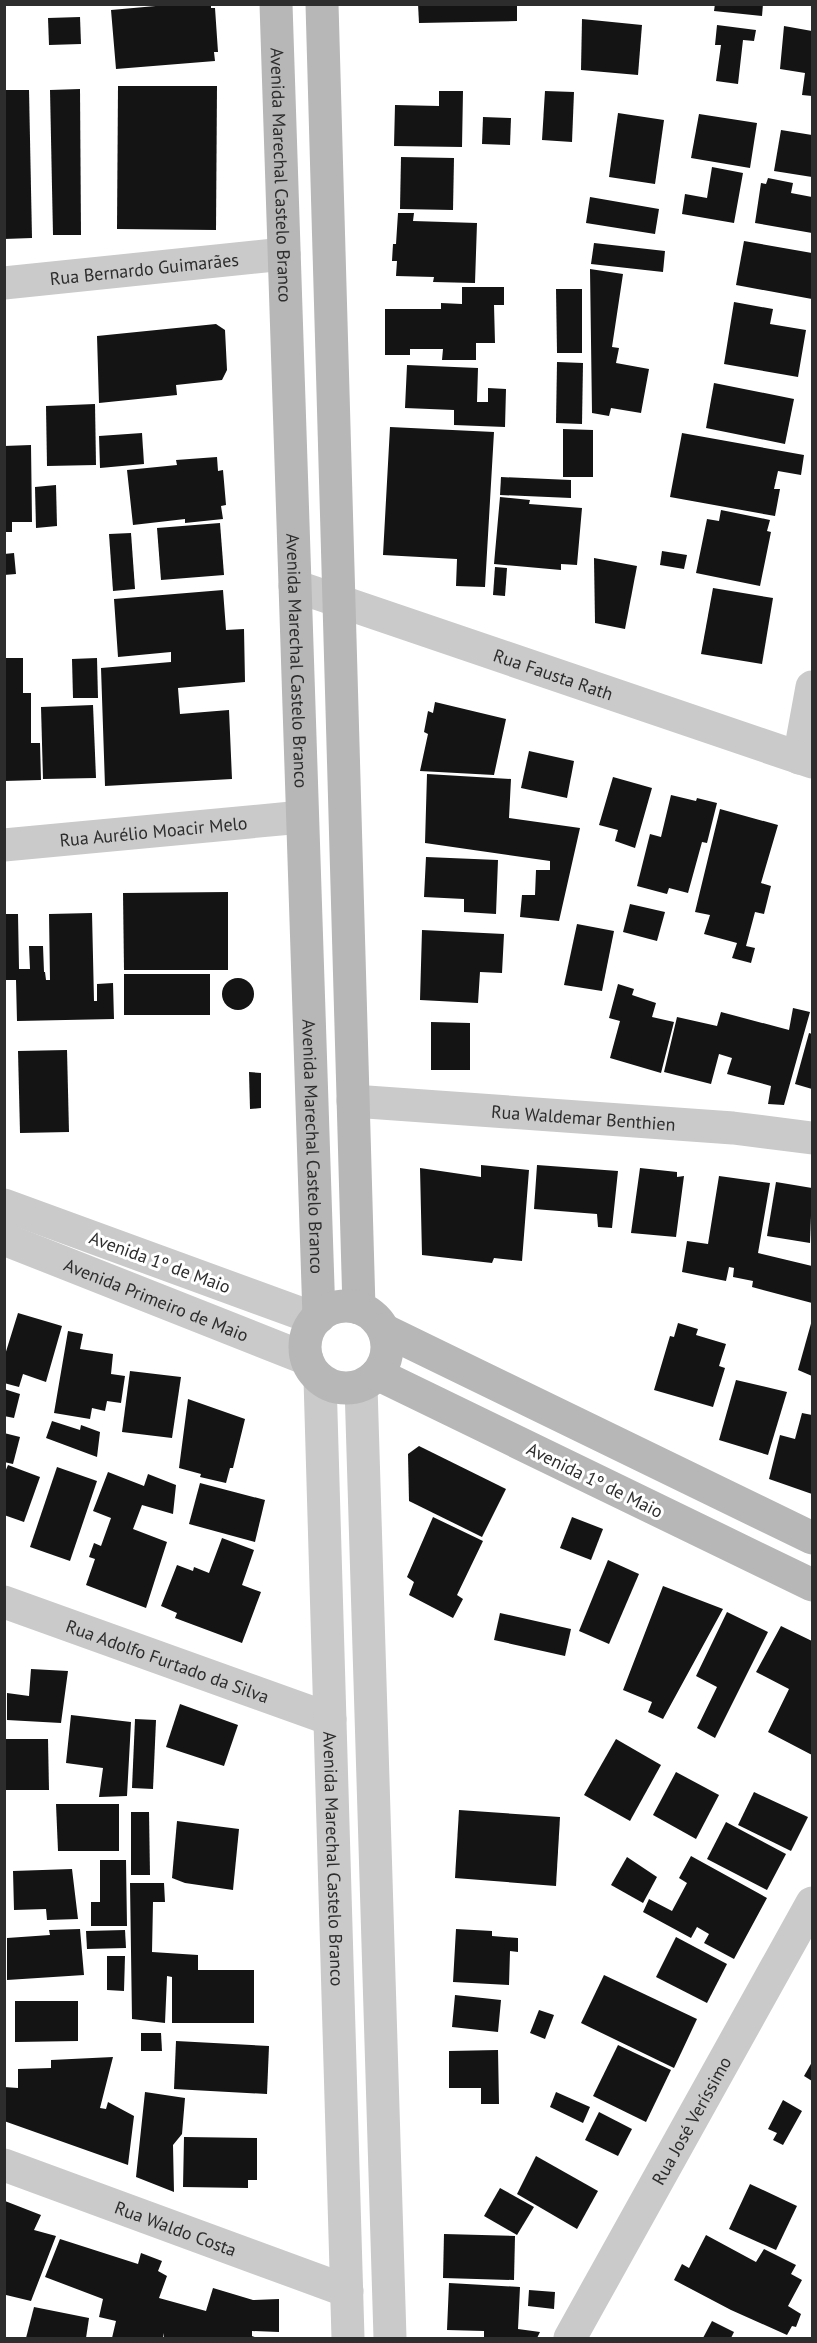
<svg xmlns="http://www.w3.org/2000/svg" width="817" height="2343" viewBox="0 0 817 2343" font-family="'PT Sans',sans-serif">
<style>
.building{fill:#141414}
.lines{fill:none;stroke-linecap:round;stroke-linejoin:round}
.minor{stroke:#cacaca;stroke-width:33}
.tertiary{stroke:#cacaca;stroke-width:33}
.secondary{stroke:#b7b7b7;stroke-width:33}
.labels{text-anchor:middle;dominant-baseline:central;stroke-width:6;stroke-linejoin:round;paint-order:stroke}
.street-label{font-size:18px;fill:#2d2d2d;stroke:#fff}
</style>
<rect width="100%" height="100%" fill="#fff"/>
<!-- building -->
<g class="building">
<polygon points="178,4 211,4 211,8 215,8 218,52 214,52 215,61 116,69 111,10"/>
<polygon points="418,4 517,4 517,21 419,23"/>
<polygon points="715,4 763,4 762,16 714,11"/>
<polygon points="80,17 81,44 49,45 48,18"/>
<polygon points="582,19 642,25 638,75 581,70"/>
<polygon points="717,25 756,30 754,41 743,40 738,84 716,81 721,45 715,45"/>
<polygon points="784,26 812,31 812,96 802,95 805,73 780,69"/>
<polygon points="118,86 217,86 216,230 117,229"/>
<polygon points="80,89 81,235 53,235 50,90"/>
<polygon points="4,90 29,90 32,238 4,239"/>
<polygon points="439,91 463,91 462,147 394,146 395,105 439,106"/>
<polygon points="545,91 574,92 572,142 542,140"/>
<polygon points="618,113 664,120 655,184 609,177"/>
<polygon points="699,114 757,123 750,168 691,158"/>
<polygon points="483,117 511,118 510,145 482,144"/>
<polygon points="781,130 812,135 812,177 774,171"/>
<polygon points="401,157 454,158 453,210 400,209"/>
<polygon points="712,167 743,173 734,223 682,214 685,194 707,198"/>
<polygon points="768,178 793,183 791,193 812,197 812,233 755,223 761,183 766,184"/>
<polygon points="590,197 659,209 655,234 586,223"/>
<polygon points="398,213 414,213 413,221 477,223 475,283 433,282 434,277 396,276 397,261 392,261 393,244 396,244"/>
<polygon points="744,241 812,253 812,299 736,285"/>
<polygon points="594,243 665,251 663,272 591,264"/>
<polygon points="590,269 623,274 612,347 619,348 616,363 649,369 641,413 611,408 609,416 592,413"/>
<polygon points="462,287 504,287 504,305 494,305 495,343 476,343 476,360 442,360 443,349 410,349 410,355 385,355 385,309 441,309 441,303 462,304"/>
<polygon points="556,289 582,289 582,353 557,353"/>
<polygon points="734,302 773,309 770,324 806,330 798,377 724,364"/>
<polygon points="216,324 225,330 227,370 222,380 176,385 177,395 99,403 97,336"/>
<polygon points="557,362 583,363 582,424 556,423"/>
<polygon points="407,365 478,368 477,402 488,402 488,388 506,389 505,427 454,425 454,410 405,408"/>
<polygon points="714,383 794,399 785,444 706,428"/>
<polygon points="95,404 96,465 47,466 46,406"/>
<polygon points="390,427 494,432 485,587 456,586 457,559 383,555"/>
<polygon points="563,429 593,430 593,477 563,477"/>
<polygon points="142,433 144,464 100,468 99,436"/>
<polygon points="682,433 804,455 801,475 778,471 774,489 780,489 775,516 670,497"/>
<polygon points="31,445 32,522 12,522 12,532 4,532 4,446"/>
<polygon points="217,457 218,471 223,470 226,505 221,506 223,519 185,523 185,519 133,525 127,470 177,465 176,460"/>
<polygon points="501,477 571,480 571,498 500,495"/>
<polygon points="56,485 57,526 36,528 35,487"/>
<polygon points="500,497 530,500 529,504 582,508 577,565 561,564 561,570 494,564"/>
<polygon points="721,510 770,520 767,531 771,532 760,586 696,573 707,519 719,521"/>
<polygon points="220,523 224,575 161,580 157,528"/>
<polygon points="131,533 135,589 113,591 109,534"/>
<polygon points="662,551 687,555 684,569 660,565"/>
<polygon points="14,553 16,574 4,575 4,554"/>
<polygon points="594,558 637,566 625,629 595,623"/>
<polygon points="495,567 507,568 505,596 493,595"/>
<polygon points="713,588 773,598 762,664 701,654"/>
<polygon points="223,590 226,630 244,629 245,682 178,688 180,714 229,710 232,779 105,786 101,668 171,662 171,652 118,657 114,599"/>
<polygon points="4,658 23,658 23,693 31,693 31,743 40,743 41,780 4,781"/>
<polygon points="97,658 98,698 73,698 72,659"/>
<polygon points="435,702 506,719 494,775 420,771 428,734 424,732 428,711 433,713"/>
<polygon points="93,705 96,778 43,779 41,707"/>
<polygon points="529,751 574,761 567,798 521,788"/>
<polygon points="427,774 511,779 509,818 580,828 559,921 520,917 522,895 535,895 536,870 550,870 550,861 425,843"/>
<polygon points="613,777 652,788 635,848 615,841 618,830 599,825"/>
<polygon points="671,795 696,801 697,798 717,803 707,843 702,842 688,893 669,888 667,894 637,886 650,834 661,837"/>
<polygon points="720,809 778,825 761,883 771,886 764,914 755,912 746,946 755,948 751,963 732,958 737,943 704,934 710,915 695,912"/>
<polygon points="426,857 498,860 496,914 464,912 464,899 424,897"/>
<polygon points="228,892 228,970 124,970 123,893"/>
<polygon points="630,904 665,912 657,941 623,932"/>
<polygon points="92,913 94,1001 97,1001 97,984 113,983 114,1019 17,1021 16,980 4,980 4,914 18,914 19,969 30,969 29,946 43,946 44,972 45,972 46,980 50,980 49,914"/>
<polygon points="577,924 614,931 602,991 564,985"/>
<polygon points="422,930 504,934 502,973 480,972 478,1003 420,1000"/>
<rect x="124" y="974" width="86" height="41"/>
<circle cx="238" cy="994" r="16"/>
<polygon points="618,984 634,989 632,995 656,1003 652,1017 674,1022 661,1073 610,1058 620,1021 609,1018"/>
<polygon points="793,1008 810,1012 784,1105 768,1104 771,1086 727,1074 732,1058 719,1054 711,1084 664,1072 677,1017 717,1026 721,1012 789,1030"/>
<polygon points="431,1022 470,1023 470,1070 431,1070"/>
<polygon points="809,1033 812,1034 812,1089 795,1084"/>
<polygon points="67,1050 69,1132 20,1133 18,1051"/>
<polygon points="249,1072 261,1073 261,1108 250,1109"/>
<polygon points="481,1165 529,1170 522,1261 494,1258 492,1263 422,1255 420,1168 481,1177"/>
<polygon points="537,1165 618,1171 612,1228 598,1227 597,1214 534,1209"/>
<polygon points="640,1168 677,1172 677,1177 684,1176 676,1237 631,1233"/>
<polygon points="719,1176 770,1183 758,1253 812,1266 812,1303 752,1287 753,1281 733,1277 734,1268 729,1267 726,1281 682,1272 687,1241 708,1244"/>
<polygon points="776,1182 812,1188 810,1243 767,1236"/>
<polygon points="18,1313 62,1326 46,1382 23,1374 19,1387 4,1383 4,1358"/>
<polygon points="812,1320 812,1376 798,1370"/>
<polygon points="678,1323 698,1329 696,1335 726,1344 719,1366 725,1368 713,1407 654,1390 670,1336 674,1337"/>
<polygon points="68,1331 83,1334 80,1349 113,1354 111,1374 125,1376 121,1403 107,1401 105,1411 92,1408 90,1419 54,1413"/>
<polygon points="130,1371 181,1377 172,1438 122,1432"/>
<polygon points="736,1380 787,1392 768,1455 719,1440"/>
<polygon points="4,1389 20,1394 14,1418 4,1416"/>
<polygon points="188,1399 245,1419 233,1468 230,1468 226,1483 200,1477 201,1474 179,1468"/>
<polygon points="802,1413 812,1415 812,1494 769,1479 780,1435 795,1439"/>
<polygon points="52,1421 80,1430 81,1425 100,1432 97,1457 46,1438"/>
<polygon points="4,1433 20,1437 13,1464 4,1462"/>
<polygon points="419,1446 506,1489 482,1537 409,1501 408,1454"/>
<polygon points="8,1465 40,1477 24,1522 4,1515 4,1474"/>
<polygon points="57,1467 97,1481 70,1561 30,1547"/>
<polygon points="108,1472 144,1486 148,1474 176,1485 173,1514 142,1505 133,1529 167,1542 146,1608 86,1585 95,1559 89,1557 94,1543 101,1546 111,1518 93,1511"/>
<polygon points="200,1483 265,1500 255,1542 189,1524"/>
<polygon points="433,1517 483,1541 457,1595 463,1599 453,1618 409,1595 414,1582 407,1577"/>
<polygon points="572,1517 603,1529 591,1560 560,1548"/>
<polygon points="222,1538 254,1550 242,1585 261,1592 242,1643 175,1618 177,1613 161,1606 177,1565 193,1571 194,1567 209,1573"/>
<polygon points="608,1560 639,1574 609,1644 579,1631"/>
<polygon points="663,1586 723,1609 663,1719 648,1712 652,1702 623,1690"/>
<polygon points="727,1612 768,1632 715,1738 697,1728 717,1687 696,1676"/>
<polygon points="500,1613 571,1629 565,1656 494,1640"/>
<polygon points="781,1626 812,1641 812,1755 768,1732 789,1689 756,1672"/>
<polygon points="31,1669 68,1671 61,1723 7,1720 7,1693 29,1696"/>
<polygon points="180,1704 238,1725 224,1766 166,1747"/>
<polygon points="71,1715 131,1722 127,1796 99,1797 103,1768 66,1763"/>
<polygon points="135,1719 156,1720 153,1789 132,1788"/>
<polygon points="4,1739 48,1739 49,1790 4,1790"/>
<polygon points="616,1739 661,1765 630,1821 584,1795"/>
<polygon points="676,1772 719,1795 696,1839 653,1815"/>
<polygon points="754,1792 808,1817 791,1851 738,1825"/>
<polygon points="56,1804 119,1804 119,1851 58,1851"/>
<polygon points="459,1810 560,1817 556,1886 455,1878"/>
<polygon points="131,1812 149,1812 150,1875 131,1875"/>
<polygon points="177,1821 239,1829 233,1890 185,1883 172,1878"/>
<polygon points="726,1822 786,1854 767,1890 707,1859"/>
<polygon points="691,1856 767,1898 734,1959 704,1943 709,1934 697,1927 691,1938 643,1912 649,1899 672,1911 687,1883 679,1878"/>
<polygon points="627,1857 657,1877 643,1903 611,1885"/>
<polygon points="100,1860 126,1860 127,1926 91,1926 91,1902 100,1902"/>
<polygon points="72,1869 78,1919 47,1920 46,1909 14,1910 13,1871"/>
<polygon points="130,1883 164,1883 165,1902 153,1902 152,1952 198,1955 198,1970 254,1970 254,2023 172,2023 172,1977 167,1976 165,2023 132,2019"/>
<polygon points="80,1929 84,1975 7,1980 7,1938 50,1935 49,1930"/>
<polygon points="456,1929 492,1931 492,1936 518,1938 518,1952 510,1951 509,1985 453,1982"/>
<polygon points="125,1930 126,1948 87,1949 86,1931"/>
<polygon points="676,1937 727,1964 707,2003 656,1977"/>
<polygon points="107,1956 125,1956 124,1991 107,1990"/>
<polygon points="604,1975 697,2019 674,2068 581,2023"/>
<polygon points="455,1995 501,2000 498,2032 452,2027"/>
<polygon points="15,2001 78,2001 78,2041 15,2042"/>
<polygon points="539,2010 554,2015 545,2039 530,2033"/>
<polygon points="141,2033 161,2033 162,2051 141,2051"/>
<polygon points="176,2041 269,2046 267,2094 174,2089"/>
<polygon points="618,2045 671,2070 646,2122 593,2096"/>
<polygon points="498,2050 499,2104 481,2104 481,2088 449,2088 449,2051"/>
<polygon points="113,2057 100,2108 106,2109 108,2102 134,2116 128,2165 4,2121 4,2087 18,2088 18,2069 51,2068 51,2060"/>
<polygon points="812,2062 812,2081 804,2076"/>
<polygon points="145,2092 185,2098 182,2134 173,2145 174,2192 136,2177"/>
<polygon points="556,2092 590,2107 583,2123 550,2107"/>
<polygon points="783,2100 802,2111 783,2145 773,2140 777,2133 768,2129"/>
<polygon points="599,2112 632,2129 618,2156 585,2140"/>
<polygon points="184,2137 257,2138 257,2180 248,2180 248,2188 183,2187"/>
<polygon points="536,2156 598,2191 577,2229 517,2194"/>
<polygon points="750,2184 797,2206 776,2250 729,2229"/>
<polygon points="500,2188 534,2207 517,2235 484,2216"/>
<polygon points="5,2201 41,2215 34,2230 56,2236 31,2301 6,2295"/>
<polygon points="444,2234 515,2236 514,2280 443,2278"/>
<polygon points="706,2235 756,2262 764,2249 796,2265 791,2274 802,2280 788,2306 801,2314 796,2327 792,2326 787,2335 731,2310 674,2280 682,2264 689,2268"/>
<polygon points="60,2239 138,2264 141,2253 162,2261 158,2271 167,2276 159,2298 206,2311 213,2288 253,2300 279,2299 279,2332 252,2331 252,2336 257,2338 164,2338 164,2333 163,2338 112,2338 116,2321 99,2317 103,2299 45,2277"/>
<polygon points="449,2283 520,2287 518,2329 540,2332 537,2338 484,2338 484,2331 447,2330"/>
<polygon points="529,2290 555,2292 554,2309 528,2306"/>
<polygon points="34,2307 89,2318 86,2338 26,2338"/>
<polygon points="712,2321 734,2332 731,2338 703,2338"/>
</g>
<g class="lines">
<!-- minor -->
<g class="minor">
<path id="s1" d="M4 283 284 254"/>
<polyline points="799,758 812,687"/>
<path id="s2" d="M4 845 302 817"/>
<path id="s3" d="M353 1101 733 1128 812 1138"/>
<path id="s4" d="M4 1602 330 1719"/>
<path id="s5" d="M4 2165 347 2291"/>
<path id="s6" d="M570 2338 812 1903"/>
</g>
<!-- tertiary -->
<g class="tertiary">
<path id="s7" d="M295 586 812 762"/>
<polyline points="4,1205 316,1319"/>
<path id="s8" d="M4 1239 307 1359"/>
<path id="s9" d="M320 1379 348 2338"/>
<polyline points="361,1386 390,2338"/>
</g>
<!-- secondary -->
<g class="secondary">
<path id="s10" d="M276 4 319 1317"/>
<polyline points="322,4 359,1308"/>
<circle cx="346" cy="1347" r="41"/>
<polyline points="384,1330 812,1538"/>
<polyline points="377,1374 812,1585"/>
</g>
</g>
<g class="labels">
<!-- street labels -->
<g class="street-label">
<text stroke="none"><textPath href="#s10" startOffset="171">Avenida Marechal Castelo Branco</textPath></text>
<text stroke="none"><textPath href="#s1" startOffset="141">Rua Bernardo Guimarães</textPath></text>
<text stroke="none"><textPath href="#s10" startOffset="657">Avenida Marechal Castelo Branco</textPath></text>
<text stroke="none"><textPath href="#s7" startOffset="273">Rua Fausta Rath</textPath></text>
<text stroke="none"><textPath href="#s2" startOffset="150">Rua Aurélio Moacir Melo</textPath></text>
<text stroke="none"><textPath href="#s3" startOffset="231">Rua Waldemar Benthien</textPath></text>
<text stroke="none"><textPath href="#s10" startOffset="1143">Avenida Marechal Castelo Branco</textPath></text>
<text transform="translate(160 1262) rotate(20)">Avenida 1º de Maio</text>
<text stroke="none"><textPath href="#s8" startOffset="164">Avenida Primeiro de Maio</textPath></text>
<text transform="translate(595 1480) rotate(26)">Avenida 1º de Maio</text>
<text stroke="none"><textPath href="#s4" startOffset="174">Rua Adolfo Furtado da Silva</textPath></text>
<text stroke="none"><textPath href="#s9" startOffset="480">Avenida Marechal Castelo Branco</textPath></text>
<text stroke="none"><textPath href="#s6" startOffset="249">Rua José Veríssimo</textPath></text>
<text stroke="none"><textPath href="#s5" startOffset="183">Rua Waldo Costa</textPath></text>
</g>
</g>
<!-- border -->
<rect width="817" height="2343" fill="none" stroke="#2d2d2d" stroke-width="12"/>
</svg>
